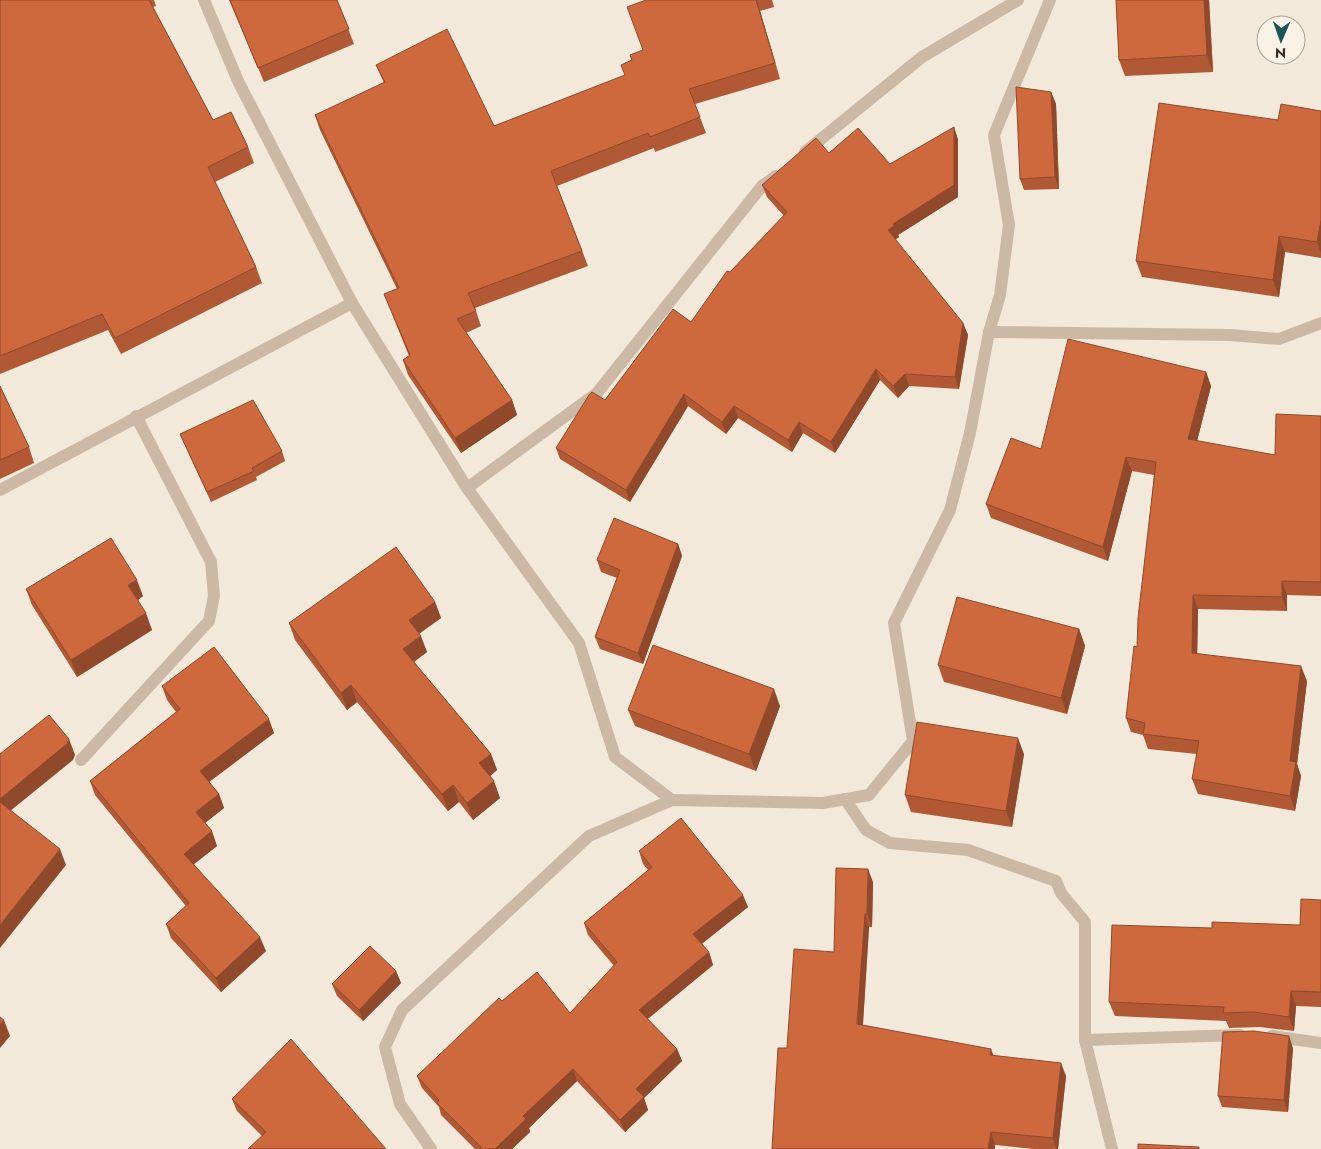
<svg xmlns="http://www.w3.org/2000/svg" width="1321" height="1149" viewBox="0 0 1321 1149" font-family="Jost,sans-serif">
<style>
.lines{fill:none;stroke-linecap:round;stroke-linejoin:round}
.minor{stroke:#ccb9a5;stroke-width:12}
.wall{fill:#b15934}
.shaded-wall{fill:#90492b}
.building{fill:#ce683d;stroke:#90492b}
</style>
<rect width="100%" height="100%" fill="#f3e9da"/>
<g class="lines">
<!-- minor -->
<g class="minor">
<polyline points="204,0 238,81 352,303 467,488 579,643 615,757 672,800"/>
<polyline points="805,152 922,57 1018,0"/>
<polyline points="989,332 1230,335 1279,339 1321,323"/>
<polyline points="467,488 597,393 762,186 776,176"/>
<polyline points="0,490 352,303"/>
<polyline points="81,760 209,621 214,596 211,562 136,416"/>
<polyline points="845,799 866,830 890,843 968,850 1056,881 1061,893 1085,922 1085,1040 1112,1149"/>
<polyline points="1272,1036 1321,1043"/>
<polyline points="1085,1040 1240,1035"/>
<polyline points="431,1149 400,1104 385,1047 402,1010 589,836 672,800 823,803 869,795 913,741 894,623 950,510 970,433 989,332 1000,295 1009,225 994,135 1050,0"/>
</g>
</g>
<!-- wall -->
<g class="wall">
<polygon points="0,0 154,0 156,6 153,7 213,120 248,147 254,163 215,182 256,267 262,283 121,354 108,330 0,374"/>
<polygon points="229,0 337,0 354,44 264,82"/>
<polygon points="646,0 772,0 774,7 760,11 780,79 695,104 706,133 655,152 654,148 557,186 588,266 475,308 481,326 466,333 512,400 517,415 461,453 408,375 403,360 409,356 384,294 397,289 320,130 315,115 384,83 376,65 494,126 625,76 632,61 630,55 643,50"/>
<polygon points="1116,0 1209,0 1213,72 1125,76 1119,60"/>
<polygon points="1051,92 1056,104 1059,189 1024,190 1020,179"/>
<polygon points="1321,111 1321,258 1285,252 1279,297 1142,277 1136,261"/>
<polygon points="958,139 958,197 898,235 899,237 895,240 963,323 968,335 959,389 909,386 898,398 880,380 835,453 803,433 792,452 738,418 726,434 688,406 630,502 560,459 556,448 605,400 691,322 730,272 784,216 767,197 762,185 829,153 890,164"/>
<polygon points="1206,372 1211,386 1197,441 1275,455 1321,416 1321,596 1287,595 1287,611 1198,609 1197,654 1307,681 1297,764 1301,776 1295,811 1198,794 1192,779 1197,754 1148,749 1143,735 1131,732 1126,718 1137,647 1154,475 1132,471 1108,561 991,518 986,504 1041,449"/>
<polygon points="0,386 29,447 34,463 0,479"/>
<polygon points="180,434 282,451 285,461 256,477 257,480 211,502 184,443"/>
<polygon points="678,544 682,556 643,664 600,649 595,637 617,578 601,572 597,560"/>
<polygon points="26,589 143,596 138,600 152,630 77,677 32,605"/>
<polygon points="435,602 441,618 419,634 427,652 414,662 491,754 497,770 490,776 500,798 473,820 459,802 448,811 357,702 347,710 295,640 289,623"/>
<polygon points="1079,629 1085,646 1067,714 944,682 938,665"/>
<polygon points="162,686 274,733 209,782 219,794 224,808 205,823 217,846 194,864 266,951 221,992 171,938 166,924 186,906 95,795 90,781 176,712 167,700"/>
<polygon points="780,706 756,771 635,726 628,710"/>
<polygon points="1024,754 1012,827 911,812 905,795"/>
<polygon points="639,851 748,907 701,944 709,952 713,965 647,1019 677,1049 682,1061 644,1098 648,1110 625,1132 577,1081 529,1128 530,1132 512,1149 475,1149 441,1115 439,1107 422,1088 417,1076 502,1001 570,1013 614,966 588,935 584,923 648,870 643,864"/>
<polygon points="873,882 872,927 869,927 863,1025 993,1055 1066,1076 1058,1149 1034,1149 995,1145 995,1149 772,1149 787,1048 834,952"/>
<polygon points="1321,900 1321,1007 1296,1006 1294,1031 1260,1027 1229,1028 1226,1021 1115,1016 1109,1002 1212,928 1300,925"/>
<polygon points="396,971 401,983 363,1021 337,996 332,984"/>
<polygon points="1293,1048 1288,1112 1222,1107 1218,1096"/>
<polygon points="232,1099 386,1149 262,1136 237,1111"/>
</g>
<!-- shaded-wall -->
<g class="shaded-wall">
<polygon points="756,0 760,11 780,79 775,63"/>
<polygon points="1204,0 1209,0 1213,72 1207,55"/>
<polygon points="1051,92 1056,104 1059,189 1055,177"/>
<polygon points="954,127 958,139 958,197 898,235 899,237 892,242 888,230 893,224"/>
<polygon points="1321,220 1321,253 1317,242"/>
<polygon points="1279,236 1285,252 1279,297 1273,280"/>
<polygon points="963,323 968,335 959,389 955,377"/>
<polygon points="876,369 880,380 835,453 831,442"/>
<polygon points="1206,372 1211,386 1194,453 1188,439"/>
<polygon points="905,374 909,386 898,398 893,386"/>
<polygon points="684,394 688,406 630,502 626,490"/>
<polygon points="512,400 517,415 461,453 455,438"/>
<polygon points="734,406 738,418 726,434 722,422"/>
<polygon points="799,422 803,433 792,452 788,440"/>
<polygon points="1126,457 1132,471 1108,561 1103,547"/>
<polygon points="678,544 682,556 643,664 638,653"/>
<polygon points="137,580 143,596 135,602 128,585"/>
<polygon points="1282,581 1287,595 1287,611 1282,597"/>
<polygon points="1193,595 1198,609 1197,667 1192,653"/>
<polygon points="435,602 441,618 415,636 409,620"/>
<polygon points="146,613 152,630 77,677 71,660"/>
<polygon points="1079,629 1085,646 1067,714 1061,698"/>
<polygon points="421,636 427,652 409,665 403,649"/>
<polygon points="1301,666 1307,681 1297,764 1301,776 1295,811 1290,796 1290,761"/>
<polygon points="351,685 357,702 347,710 341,693"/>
<polygon points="774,689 780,706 756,771 749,754"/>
<polygon points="269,719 274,733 205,785 200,771"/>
<polygon points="1018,738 1024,754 1012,827 1006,811"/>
<polygon points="69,739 75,755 73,760 4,816 0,806 0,799"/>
<polygon points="491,754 497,770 486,780 479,763"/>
<polygon points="494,781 500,798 473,820 467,803"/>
<polygon points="453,785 459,802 448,811 442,794"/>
<polygon points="219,794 224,808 201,826 196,812"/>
<polygon points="212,831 217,846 189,868 184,854"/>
<polygon points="60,849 66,865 0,948 0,925"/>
<polygon points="868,869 873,882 872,927 867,914"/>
<polygon points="743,895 748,907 698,947 693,934"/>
<polygon points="865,914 869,927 862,1037 857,1024"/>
<polygon points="260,937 266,951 221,992 216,978"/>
<polygon points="709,952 713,965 643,1023 639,1010"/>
<polygon points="396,971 401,983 363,1021 359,1010"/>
<polygon points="1291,991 1296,1006 1294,1031 1289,1017"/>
<polygon points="4,1020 10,1036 0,1048 0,1025"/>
<polygon points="1289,1036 1293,1048 1288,1112 1284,1100"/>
<polygon points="677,1049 682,1061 644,1098 648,1110 625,1132 620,1120 636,1089"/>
<polygon points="991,1049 996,1062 990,1055"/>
<polygon points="1061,1063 1066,1076 1058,1149 1056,1149 1053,1138"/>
<polygon points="573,1069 577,1081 529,1128 530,1132 512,1149 495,1149 523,1116"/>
<polygon points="991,1132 995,1145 995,1149 988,1149"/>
</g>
<!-- building -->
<g class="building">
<polygon points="0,0 149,0 213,120 231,112 248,147 208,167 256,267 115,338 102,314 0,356"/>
<polygon points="230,0 337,0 349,29 258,68"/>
<polygon points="646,0 756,0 775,63 689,89 700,117 650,137 648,133 551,171 582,251 468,293 476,311 457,319 512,400 455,438 403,360 410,355 384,294 399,288 315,115 385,82 376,65 447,29 494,126 625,75 621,65 632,60 630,55 643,50 627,7"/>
<polygon points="1116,0 1204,0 1207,55 1119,60"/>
<polygon points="1016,87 1051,92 1055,177 1020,179"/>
<polygon points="1159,103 1278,120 1281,104 1321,111 1321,220 1317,242 1279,236 1273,280 1136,261"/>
<polygon points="954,127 954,185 893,224 894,226 888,230 963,323 955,377 905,374 893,386 876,369 831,442 799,422 788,440 734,406 722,422 684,394 626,490 556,448 589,395 592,392 605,400 673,309 691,322 727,271 730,272 787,212 762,185 816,138 829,153 858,128 890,164"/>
<polygon points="1068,339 1206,372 1188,439 1275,455 1276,414 1321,416 1321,582 1282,581 1282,597 1193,595 1192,653 1301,666 1290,761 1296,762 1290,796 1192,779 1199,741 1143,734 1145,723 1126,718 1134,646 1137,647 1138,618 1156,462 1126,457 1103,547 986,504 1011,438 1041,449"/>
<polygon points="0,386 29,447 0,460"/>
<polygon points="253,400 282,451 252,468 254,471 207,492 180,434"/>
<polygon points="614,518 678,544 638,653 595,637 620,570 597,560"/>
<polygon points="111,538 137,580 128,585 146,613 71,660 26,589"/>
<polygon points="396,547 435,602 409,620 421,636 403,649 491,754 479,763 494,781 467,803 453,785 442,794 351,685 341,693 289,623"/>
<polygon points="957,597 1079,629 1061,698 938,665"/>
<polygon points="653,645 774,689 749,754 628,710"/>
<polygon points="214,647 269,719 200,771 219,794 196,812 212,831 184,854 260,937 216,978 166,924 189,903 90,781 180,709 162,686"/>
<polygon points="49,715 69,739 67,744 0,799 0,754"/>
<polygon points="917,722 1018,738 1006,811 905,795"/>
<polygon points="0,802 60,849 0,925"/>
<polygon points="681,818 743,895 693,934 709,952 639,1010 677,1049 636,1089 644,1097 620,1120 573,1069 523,1116 526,1119 495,1149 483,1149 437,1103 439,1100 417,1076 499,998 502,1001 537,972 570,1013 617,962 584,923 652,867 639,851"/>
<polygon points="836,868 868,869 867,914 865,914 857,1024 991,1049 990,1055 1061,1063 1053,1138 991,1132 988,1149 772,1149 778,1048 787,1048 794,949 834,952"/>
<polygon points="1301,899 1321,900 1321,992 1291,991 1289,1017 1254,1012 1223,1013 1224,1007 1109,1002 1112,925 1212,928 1212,922 1300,925"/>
<polygon points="370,946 396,971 359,1010 332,984"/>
<polygon points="0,1017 4,1020 0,1025"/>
<polygon points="1254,1031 1289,1036 1284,1100 1218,1096 1223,1032"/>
<polygon points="291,1039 386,1149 248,1149 266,1132 232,1099"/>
<polygon points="1138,1144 1199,1147 1199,1149 1138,1149"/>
</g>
<!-- north arrow -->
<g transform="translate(1281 40) rotate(182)"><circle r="24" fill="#fbf2e6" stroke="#ada39a"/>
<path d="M0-4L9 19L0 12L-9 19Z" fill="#1a535c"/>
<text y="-8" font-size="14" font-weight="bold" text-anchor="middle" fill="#372d27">N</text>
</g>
</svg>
